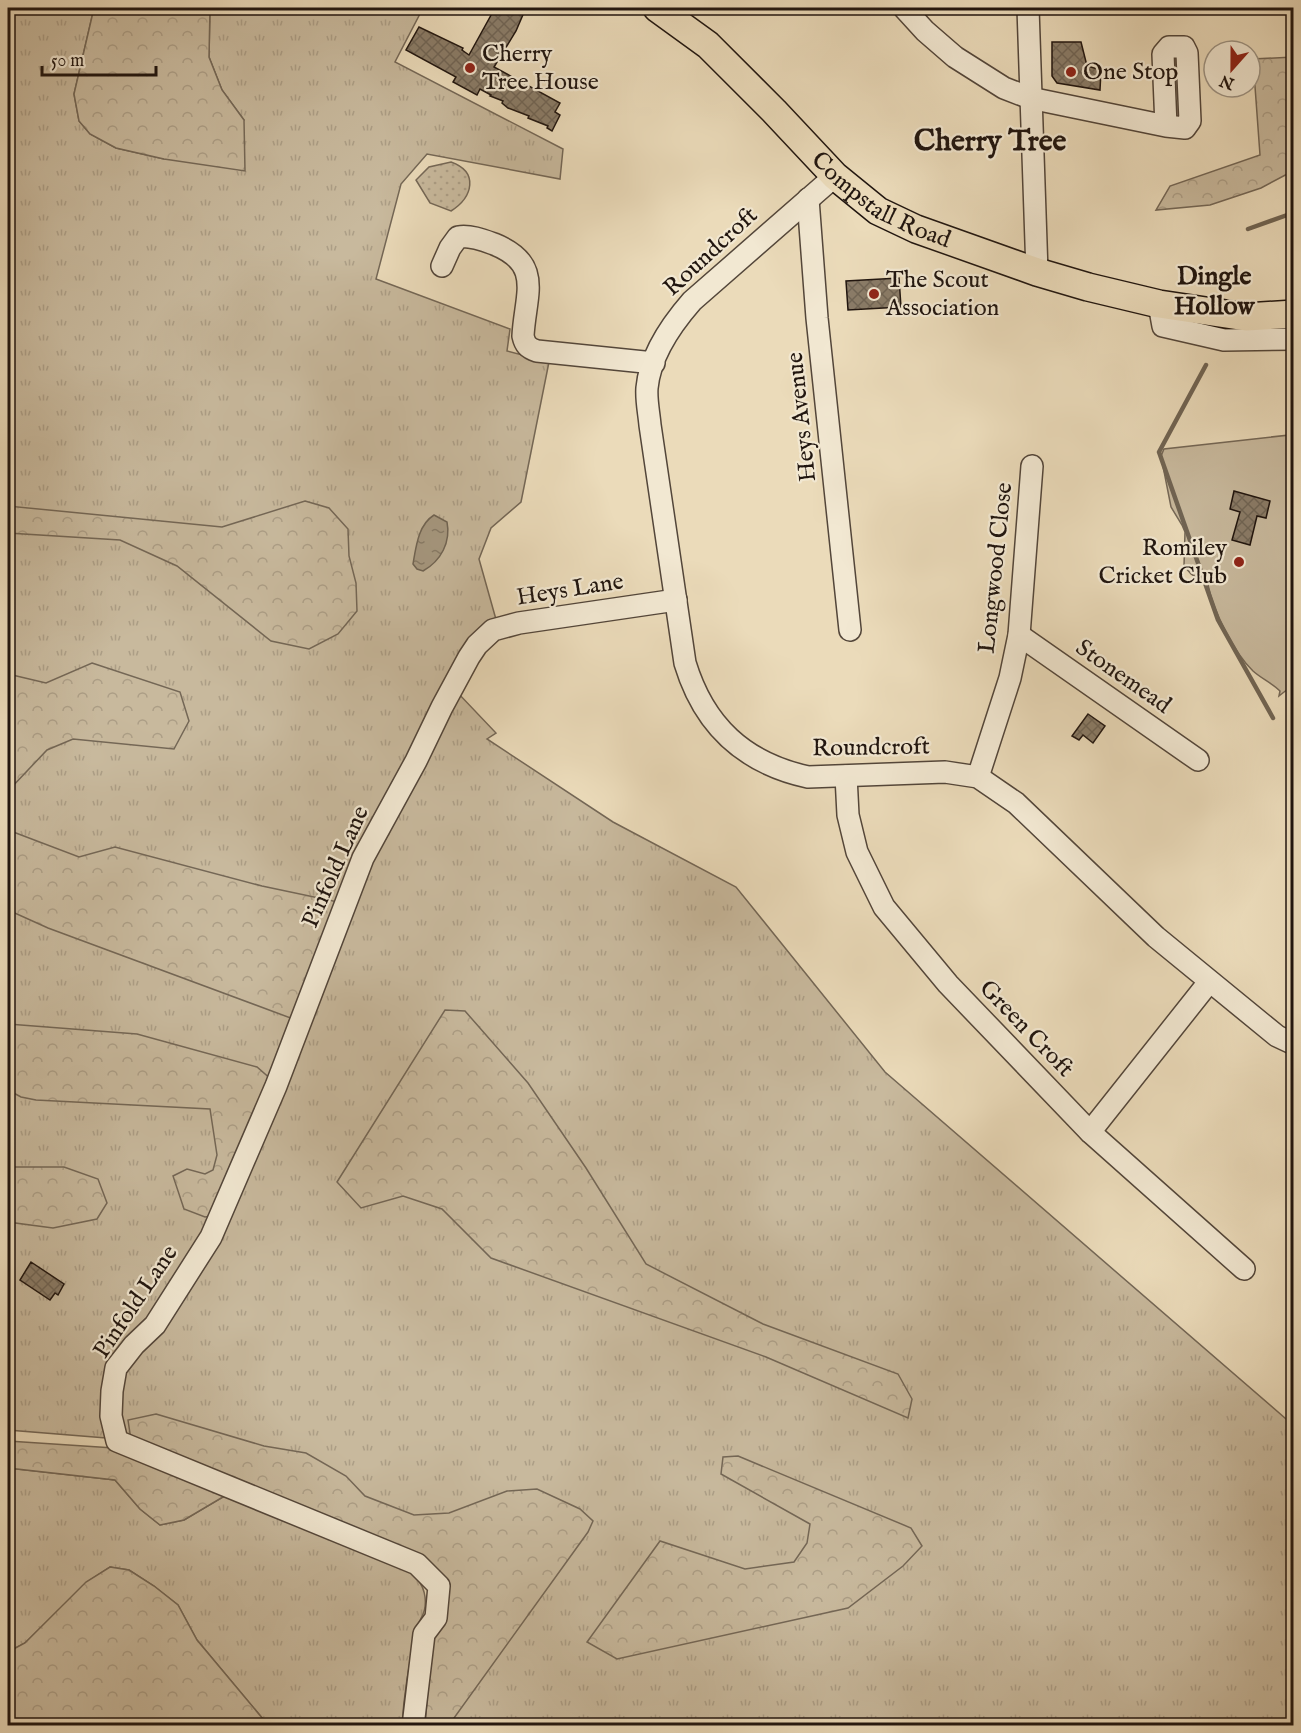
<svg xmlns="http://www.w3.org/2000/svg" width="1301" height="1733" viewBox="0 0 1301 1733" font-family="'IM FELL English',serif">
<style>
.grass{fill:url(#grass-tufts);stroke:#746756;stroke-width:1.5}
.forest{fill:url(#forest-crowns);stroke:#746756;stroke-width:1.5}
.park{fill:url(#park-dots);stroke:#746756;stroke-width:1.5}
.garden{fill:#c8b99d;stroke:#746756;stroke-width:1.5}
.water{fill:url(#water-ripples);stroke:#706453;stroke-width:1.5}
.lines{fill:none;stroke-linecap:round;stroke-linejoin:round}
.stream{stroke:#706453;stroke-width:4.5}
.building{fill:url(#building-cross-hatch);stroke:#20150f;stroke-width:1.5}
.minor-casing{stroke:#53463a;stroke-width:24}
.major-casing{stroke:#20150f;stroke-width:30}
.minor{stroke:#f2e8d2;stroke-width:21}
.major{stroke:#ebdbba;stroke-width:27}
.poi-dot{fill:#8f2418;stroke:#f2e8d2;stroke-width:2}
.labels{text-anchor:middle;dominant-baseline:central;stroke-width:4.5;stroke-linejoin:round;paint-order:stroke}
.poi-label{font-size:24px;fill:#20150f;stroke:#f2e8d2;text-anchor:start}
.street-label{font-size:24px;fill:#20150f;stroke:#f2e8d2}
.neighbourhood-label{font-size:26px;font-weight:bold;fill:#20150f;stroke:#f2e8d2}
.district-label{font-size:30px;font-weight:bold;fill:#20150f;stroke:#f2e8d2}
</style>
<defs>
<pattern id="grass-tufts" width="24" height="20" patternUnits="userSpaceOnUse" patternTransform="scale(1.5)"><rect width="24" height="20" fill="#c8b99d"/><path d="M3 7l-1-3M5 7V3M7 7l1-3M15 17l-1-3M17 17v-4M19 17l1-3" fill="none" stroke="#ac9e86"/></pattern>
<pattern id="forest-crowns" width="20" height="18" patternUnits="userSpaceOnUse" patternTransform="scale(1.5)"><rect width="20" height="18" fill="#c8b99d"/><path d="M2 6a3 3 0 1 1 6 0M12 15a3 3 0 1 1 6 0" fill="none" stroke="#ac9e86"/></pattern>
<pattern id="park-dots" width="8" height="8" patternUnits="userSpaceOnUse" patternTransform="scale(1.5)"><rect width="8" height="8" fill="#c8b99d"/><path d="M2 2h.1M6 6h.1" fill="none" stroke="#ac9e86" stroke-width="1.8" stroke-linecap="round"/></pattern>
<pattern id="water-ripples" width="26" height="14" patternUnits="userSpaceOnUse" patternTransform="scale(1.5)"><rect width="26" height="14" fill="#a69880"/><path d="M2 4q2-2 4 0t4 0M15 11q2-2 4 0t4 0" fill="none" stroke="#877b67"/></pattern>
<pattern id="building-cross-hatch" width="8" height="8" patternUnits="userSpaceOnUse" patternTransform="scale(1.5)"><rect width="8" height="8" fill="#8a7c68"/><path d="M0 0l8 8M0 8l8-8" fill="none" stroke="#706454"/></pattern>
</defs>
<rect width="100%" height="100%" fill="#ebdbba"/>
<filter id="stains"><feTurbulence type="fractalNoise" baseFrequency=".00333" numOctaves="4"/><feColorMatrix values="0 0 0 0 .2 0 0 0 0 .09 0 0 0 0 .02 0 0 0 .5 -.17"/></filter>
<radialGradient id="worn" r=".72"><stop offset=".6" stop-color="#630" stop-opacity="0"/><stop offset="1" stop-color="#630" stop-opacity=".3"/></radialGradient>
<!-- grass -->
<g class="grass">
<polygon points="8,8 94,8 74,94 79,121 90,134 116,148 164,159 244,120 222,90 209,57 210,8 423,8 395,62 563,149 560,179 427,154 401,184 376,279 510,329 507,351 549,362 521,502 491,528 479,559 497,623 456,691 496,733 487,739 613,822 736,887 885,1072 1293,1425 1293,1725 425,1725 447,1587 131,1440 8,1430"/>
<path d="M8 1468 115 1480 140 1509 160 1525 184 1520 228 1494 404 1567C415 1576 423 1582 425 1597 427 1615 419 1617 416 1632 409 1663 404 1694 402 1725L309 1726 304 1723 268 1725 197 1640 178 1605 154 1586 129 1570 110 1567 87 1582 25 1643 8 1652Z"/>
</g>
<!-- forest -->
<g class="forest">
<polygon points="94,8 140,8 139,14 152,8 210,8 209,57 222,90 244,120 245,171 164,159 116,148 90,134 79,121 74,94"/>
<polygon points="1293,57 1293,171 1261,188 1210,205 1156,210 1170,186 1260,155 1253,59"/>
<polygon points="305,501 329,508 348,529 349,556 356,583 357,611 338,634 309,649 271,641 177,566 120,540 8,533 8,506 222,527"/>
<polygon points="92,663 180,692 189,721 174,749 73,739 47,750 8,791 8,674 46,683"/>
<polygon points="8,830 79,857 115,847 262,886 338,902 296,1020 48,928 8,910"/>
<polygon points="445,1010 465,1011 528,1083 586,1168 646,1264 763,1324 898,1374 912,1399 908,1418 766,1357 491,1258 442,1209 403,1196 361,1208 337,1182"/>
<polygon points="8,1024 137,1034 257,1067 273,1081 217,1215 205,1217 184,1209 173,1176 187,1169 205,1174 213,1170 217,1155 210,1109 36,1100 21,1097 8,1090"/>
<polygon points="8,1167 64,1167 98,1179 107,1203 97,1219 53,1228 8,1222"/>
<polygon points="156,1414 264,1446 306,1453 346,1476 365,1496 414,1515 449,1513 507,1491 537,1489 580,1509 593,1521 588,1532 449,1725 425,1725 432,1638 447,1587 131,1440 128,1420"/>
<polygon points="8,1441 114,1448 228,1494 184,1520 160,1525 140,1509 115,1480 8,1468"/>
<polygon points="738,1456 911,1528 922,1546 903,1566 848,1608 617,1659 587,1642 660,1541 745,1569 794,1562 807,1543 810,1524 721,1474 723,1457"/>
<polygon points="110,1567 129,1570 154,1586 178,1605 197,1640 268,1725 8,1725 8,1652 25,1643 86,1582"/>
</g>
<!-- park -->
<path class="park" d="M451 162C479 172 473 197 451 211L430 203 416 180 429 167Z"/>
<!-- garden -->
<path class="garden" d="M1289 424H1293V685L1279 696 1280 691C1272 683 1262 679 1253 671 1234 653 1213 610 1208 585L1191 574 1184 566 1185 532 1182 525 1171 507 1161 456 1164 449 1289 435Z"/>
<!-- water -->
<path class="water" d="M434 515 447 522C451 542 441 561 423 571L417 569 413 564C416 547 418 525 434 515Z"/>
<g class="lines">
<!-- stream -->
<g class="stream">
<polyline points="1248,229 1290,214 1294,187"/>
<polyline points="1206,365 1159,452 1218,620 1273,718"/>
</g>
</g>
<!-- building -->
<g class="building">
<polygon points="495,8 522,8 525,10 516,31 494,67 560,103 555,112 560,115 552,131 547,128 548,126 528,118 529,116 508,108 502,103 503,101 490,96 491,95 480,89 477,95 453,82 456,77 406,50 419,27 463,48 462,50 469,55"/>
<polygon points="1052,42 1081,42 1087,66 1101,70 1100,90 1057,83 1052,76"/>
<polygon points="899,278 901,307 848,310 846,281"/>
<polygon points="1234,491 1270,501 1266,518 1257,516 1250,545 1232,540 1240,512 1230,509"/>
<polygon points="1088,714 1105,726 1093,743 1083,735 1079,740 1072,736"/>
<polygon points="31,1262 64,1284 58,1295 55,1293 50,1300 20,1280"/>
</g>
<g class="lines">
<defs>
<g id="minor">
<polyline points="904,8 925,31 955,57 1004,88 1030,98 1166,126 1163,54 1169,47 1184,47 1187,53 1190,121 1185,128 1166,126"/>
<polyline points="1028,8 1037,272"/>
<path d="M835 176 692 301C671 325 650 355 647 388 646 400 649 413 650 425L685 663C704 726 744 763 808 777L945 772 978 777 1016 803 1156 937 1277 1036 1294 1044"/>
<polyline points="808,199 817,318 850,630"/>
<path d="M442 266 450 248 458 237C470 235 483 240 494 244 544 264 525 295 523 336 525 345 528 348 537 351L654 363"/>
<polyline points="1159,304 1163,326 1224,340 1294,339"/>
<polyline points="1019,635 1198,760"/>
<polyline points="846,776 848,815 857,852 884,907 948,984 1090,1132 1244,1269"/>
<polyline points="978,777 1010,678 1019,635 1032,466"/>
<polyline points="1090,1132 1209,982"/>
<polyline points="413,1726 424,1634 436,1618 439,1586 417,1564 117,1441 111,1416 112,1391 116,1368 134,1345 155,1325 211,1237 276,1086 363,858 416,761 442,707 469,657 477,645 493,630 519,623 676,600"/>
</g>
<g id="major">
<path id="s1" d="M657 8 708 45 774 111 835 176 878 211 916 229 1037 272 1088 287 1159 304 1246 317 1294 314"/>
</g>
</defs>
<!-- minor casing -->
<use href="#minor" class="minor-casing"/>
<!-- major casing -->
<use href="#major" class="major-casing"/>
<!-- minor -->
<use href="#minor" class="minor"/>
<!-- major -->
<use href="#major" class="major"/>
</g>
<!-- markers -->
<g class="poi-dot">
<circle cx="470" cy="68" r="6"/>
<circle cx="1071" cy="72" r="6"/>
<circle cx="874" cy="294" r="6"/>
<circle cx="1239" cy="562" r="6"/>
</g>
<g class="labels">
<!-- poi labels -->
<g class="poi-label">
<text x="482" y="54">Cherry<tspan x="482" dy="28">Tree House</tspan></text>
<text x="1083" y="72">One Stop</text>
<text x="886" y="280">The Scout<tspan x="886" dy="28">Association</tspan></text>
<text x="1227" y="548" text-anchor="end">Romiley<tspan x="1227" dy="28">Cricket Club</tspan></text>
</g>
<!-- street labels -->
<g class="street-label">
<text stroke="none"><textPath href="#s1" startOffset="298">Compstall Road</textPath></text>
<text transform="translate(711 252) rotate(-43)">Roundcroft</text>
<text transform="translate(802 417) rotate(-96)">Heys Avenue</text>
<text transform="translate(996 568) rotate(-84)">Longwood Close</text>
<text transform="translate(570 590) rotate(-9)">Heys Lane</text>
<text transform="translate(1123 677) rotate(35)">Stonemead</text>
<text transform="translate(871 748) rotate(-1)">Roundcroft</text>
<text transform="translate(336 867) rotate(-66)">Pinfold Lane</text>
<text transform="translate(1026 1029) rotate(46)">Green Croft</text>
<text transform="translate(136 1302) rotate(-56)">Pinfold Lane</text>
</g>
<!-- neighbourhood labels -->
<g class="neighbourhood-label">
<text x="1214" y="276">Dingle<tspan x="1214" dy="30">Hollow</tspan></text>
</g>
<!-- district labels -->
<g class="district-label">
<text x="990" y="142">Cherry Tree</text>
</g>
</g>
<!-- margin -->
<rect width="1301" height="1733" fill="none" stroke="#ebdbba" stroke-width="30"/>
<rect x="9" y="9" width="1283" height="1715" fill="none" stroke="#20150f" stroke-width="3"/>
<rect x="15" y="15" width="1271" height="1703" fill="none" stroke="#20150f" stroke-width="1.5"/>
<!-- north arrow -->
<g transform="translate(1232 69) rotate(201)"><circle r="28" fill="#f2e8d2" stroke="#9e9484" stroke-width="1.5"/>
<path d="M0-4.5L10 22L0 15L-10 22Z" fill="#8f2418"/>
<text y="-9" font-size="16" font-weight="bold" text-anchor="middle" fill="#20150f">N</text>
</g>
<!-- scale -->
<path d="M42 66v9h114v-9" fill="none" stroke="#20150f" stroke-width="3"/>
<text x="51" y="66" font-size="18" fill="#20150f" stroke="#f2e8d2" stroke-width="4.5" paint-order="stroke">50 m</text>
<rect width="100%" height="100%" filter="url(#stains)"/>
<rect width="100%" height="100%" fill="url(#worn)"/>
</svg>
